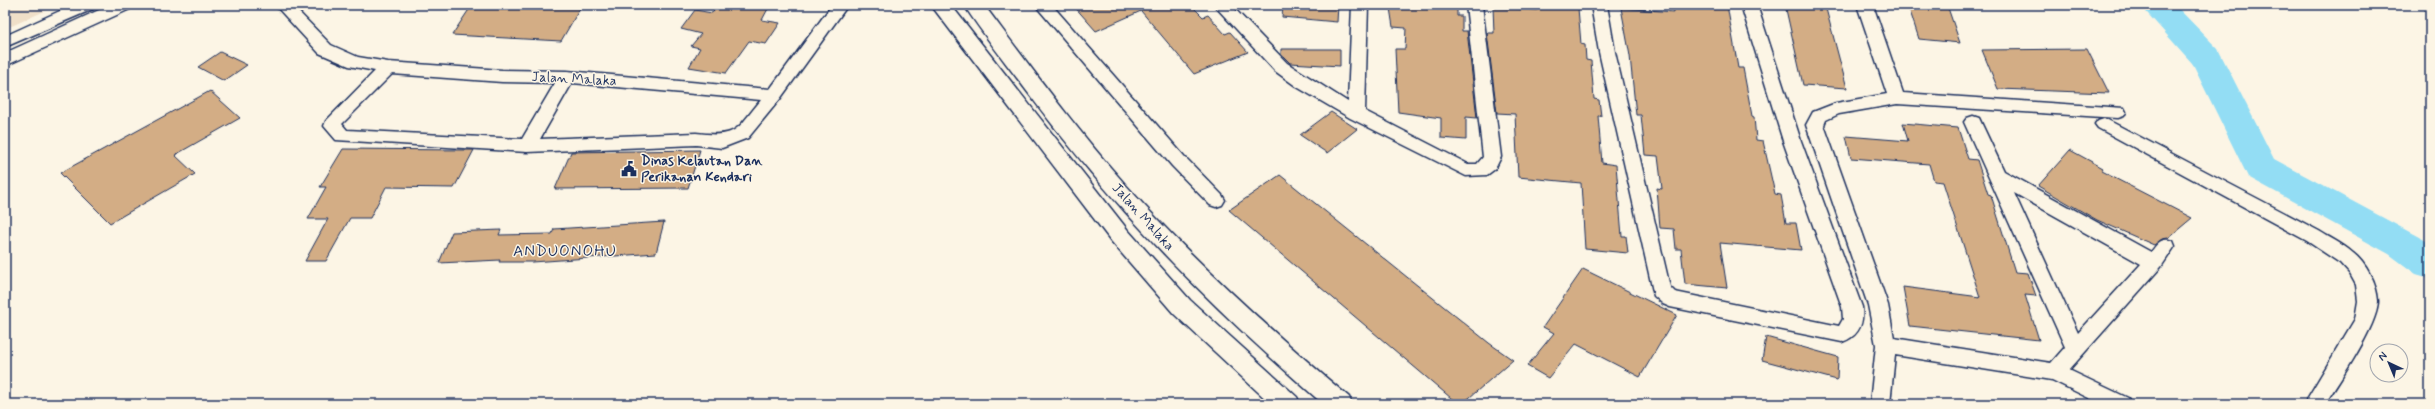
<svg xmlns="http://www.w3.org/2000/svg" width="2435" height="409" viewBox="0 0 2435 409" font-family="Mynerve,sans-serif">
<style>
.built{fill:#f0dfc8}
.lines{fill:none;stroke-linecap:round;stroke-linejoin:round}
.river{fill:#93ddf4;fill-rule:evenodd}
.building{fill:#d3ad85;stroke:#1b2f5e}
.minor-casing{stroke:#1b2f5e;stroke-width:3}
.tertiary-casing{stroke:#1b2f5e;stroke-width:3}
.minor{fill:#fcf5e5;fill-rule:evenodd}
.tertiary{fill:#fcf5e5;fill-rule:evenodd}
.labels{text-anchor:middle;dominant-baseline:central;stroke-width:3;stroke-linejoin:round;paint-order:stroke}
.street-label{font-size:14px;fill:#1b2f5e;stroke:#fcf5e5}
.poi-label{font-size:14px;font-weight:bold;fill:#1b2f5e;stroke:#fcf5e5;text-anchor:start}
.quarter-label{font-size:16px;letter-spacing:1px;fill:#1b2f5e;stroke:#fcf5e5}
</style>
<rect width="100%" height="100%" fill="#fcf5e5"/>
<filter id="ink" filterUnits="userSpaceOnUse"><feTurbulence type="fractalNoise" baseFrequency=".025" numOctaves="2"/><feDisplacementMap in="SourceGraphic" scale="8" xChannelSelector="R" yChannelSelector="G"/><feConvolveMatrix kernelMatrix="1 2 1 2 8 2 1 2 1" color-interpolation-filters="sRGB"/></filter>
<g filter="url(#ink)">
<!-- built -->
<polygon class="built" points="5,5 58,5 5,29"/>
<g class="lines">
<!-- river -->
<polygon class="river" points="2140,5 2175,5 2218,49 2274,159 2430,243 2430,278 2416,274 2389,254 2248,177 2192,63"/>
</g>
<!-- building -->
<g class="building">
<polygon points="472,5 582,5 561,41 452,35"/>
<polygon points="717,5 770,5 762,20 780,23 766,44 749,41 726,73 689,67 700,48 691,46 701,34 681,29 695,10 712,13"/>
<polygon points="1073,5 1191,5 1203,17 1208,15 1225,34 1230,32 1248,52 1194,74 1141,11 1096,31"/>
<polygon points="1283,5 1338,5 1337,22 1282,17"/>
<polygon points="1400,5 1457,5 1457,16 1462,16 1462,31 1467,31 1477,118 1466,117 1466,140 1441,138 1441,118 1398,112 1395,49 1405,49 1406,28 1393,27 1390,8"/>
<polygon points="1536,5 1578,8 1581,44 1585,45 1586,60 1591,61 1594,99 1599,100 1601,116 1598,116 1602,163 1616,165 1622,236 1626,236 1628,253 1585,249 1581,183 1518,177 1515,114 1497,113 1487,33 1494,33 1493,7 1537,10"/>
<polygon points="1673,5 1727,5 1738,68 1743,68 1752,116 1754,117 1756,140 1763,141 1775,194 1781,195 1786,223 1796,223 1801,250 1720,243 1727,288 1685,284 1681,249 1676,249 1674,229 1660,228 1657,188 1662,189 1658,156 1645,155 1641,115 1636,115 1630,56 1621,8 1674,12"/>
<polygon points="1785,5 1825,5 1847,88 1803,85"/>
<polygon points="1908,5 1947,5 1960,43 1919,39"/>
<polygon points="1281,49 1340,49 1340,66 1290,63 1281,54"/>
<polygon points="2087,49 2109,93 1998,89 1982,50"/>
<polygon points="220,52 247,65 224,81 198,67"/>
<polygon points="210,91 240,118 175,155 195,174 110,223 60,173"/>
<polygon points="1331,112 1357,129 1327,153 1300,135"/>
<polygon points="1903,123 1958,128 1968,159 1977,160 1988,194 1991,195 2015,272 2028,273 2036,296 2025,295 2039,340 1910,326 1903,287 1980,297 1943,182 1934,181 1929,164 1851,158 1846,136 1908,141"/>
<polygon points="343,149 466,150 474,150 454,188 386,187 370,218 350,218 326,261 305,261 328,219 308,219 326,187 320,187"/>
<polygon points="700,150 688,188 555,189 571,152"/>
<polygon points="2070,150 2103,168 2101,171 2192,218 2168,238 2162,239 2154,245 2097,220 2038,186"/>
<polygon points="1280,175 1489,343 1513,360 1462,404 1458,404 1229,210"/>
<polygon points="664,222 656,253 533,262 499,262 500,260 439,263 452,232 501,230 499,235 552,234 554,229"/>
<polygon points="1583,269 1677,315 1640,377 1576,344 1548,378 1527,366 1554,333 1543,327"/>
<polygon points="1766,337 1838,357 1837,380 1762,360"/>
</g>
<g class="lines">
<defs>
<g id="minor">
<polygon points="73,5 95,5 93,9 5,47 5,36"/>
<polygon points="110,5 132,5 130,9 5,66 5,53"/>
<path d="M275 5H292L331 45 358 57 388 62 502 70 567 71 770 89 832 5H848L780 99 748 138 722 148 696 145 527 152 336 140 324 126 326 121 375 71 349 66 319 53ZM392 74 502 82 555 83 522 139 347 130 342 124ZM572 83 761 100C736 130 738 138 696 133L540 139Z"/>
<polygon points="1035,5 1052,5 1184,156 1222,195 1225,200 1222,205 1216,207 1210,205 1172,166"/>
<polygon points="1214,5 1231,5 1287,63 1348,102 1352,5 1368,5 1365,111 1468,164 1477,164 1483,157 1466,5 1482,5 1501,157 1495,169 1487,175 1466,176 1350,118 1297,87 1275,71"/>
<path d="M1591 5H1607L1615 52 1670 287 1675 292 1839 326 1843 319 1842 307 1783 141 1741 5H1757L1801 141 1862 307C1864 324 1859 336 1842 342L1670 307 1663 304 1654 296 1599 52Z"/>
<path d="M1857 5H1873L1903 93 2124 108 2126 112 2124 116 2118 118 1897 104 1839 114 1826 120 1824 125 1888 305 1894 338 2051 363 2065 347 1964 122 1967 118 1973 116 1979 118 2004 171 2151 252C2158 243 2161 237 2173 241L2175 246 2161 267 2069 370 2128 398 2131 404H2101L2052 380 1895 355 1890 404H1870L1876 345 1868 305 1806 125 1813 112 1836 103 1887 94ZM2014 193 2141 264 2078 333Z"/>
<path d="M2104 118 2319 231C2330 238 2343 244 2353 253 2366 263 2377 284 2378 301 2378 326 2339 381 2325 404H2304L2355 319 2358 301 2356 285 2350 274 2340 263 2307 241 2098 128 2095 124 2098 120Z"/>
</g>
<g id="tertiary">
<polygon points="931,5 951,5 1127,229 1190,300 1297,397 1300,404 1271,404 1174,314 1111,241"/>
<path d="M964 5H984C1035 73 1085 142 1143 204 1207 273 1277 336 1349 397L1352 404H1323C1209 305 1113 208 1023 86 1003 59 982 33 964 5Z"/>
</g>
</defs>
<!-- minor casing -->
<use href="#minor" class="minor-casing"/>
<!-- tertiary casing -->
<use href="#tertiary" class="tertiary-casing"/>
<!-- minor -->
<use href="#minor" class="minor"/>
<!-- tertiary -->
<use href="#tertiary" class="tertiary"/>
</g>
</g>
<!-- icons -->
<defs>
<symbol id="civic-bare" viewBox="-9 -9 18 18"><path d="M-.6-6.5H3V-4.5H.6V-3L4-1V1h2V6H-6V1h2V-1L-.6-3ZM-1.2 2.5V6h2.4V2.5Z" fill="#1b2f5e" stroke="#fcf5e5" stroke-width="2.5" paint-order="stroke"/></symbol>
</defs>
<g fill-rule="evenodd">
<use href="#civic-bare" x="618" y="158" width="22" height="22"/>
</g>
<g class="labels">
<!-- street labels -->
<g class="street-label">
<text transform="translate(574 79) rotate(3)">Jalan Malaka</text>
<text transform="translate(1143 217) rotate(48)">Jalan Malaka</text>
</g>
<!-- poi labels -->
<g class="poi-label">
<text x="641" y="161">Dinas Kelautan Dan<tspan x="641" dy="16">Perikanan Kendari</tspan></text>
</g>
<!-- quarter labels -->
<g class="quarter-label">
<text x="565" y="251">ANDUONOHU</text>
</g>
</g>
<!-- margin -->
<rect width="2435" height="409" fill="none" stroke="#fcf5e5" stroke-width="20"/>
<rect x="10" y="10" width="2415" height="389" fill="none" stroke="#1b2f5e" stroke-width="1.5" filter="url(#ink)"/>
<!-- north arrow -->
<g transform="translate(2389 363) rotate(316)"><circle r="19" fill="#fcf5e5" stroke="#a2a6af"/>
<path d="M0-3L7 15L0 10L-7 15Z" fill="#1b2f5e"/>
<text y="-6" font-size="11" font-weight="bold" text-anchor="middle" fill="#1b2f5e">N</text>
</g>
</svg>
